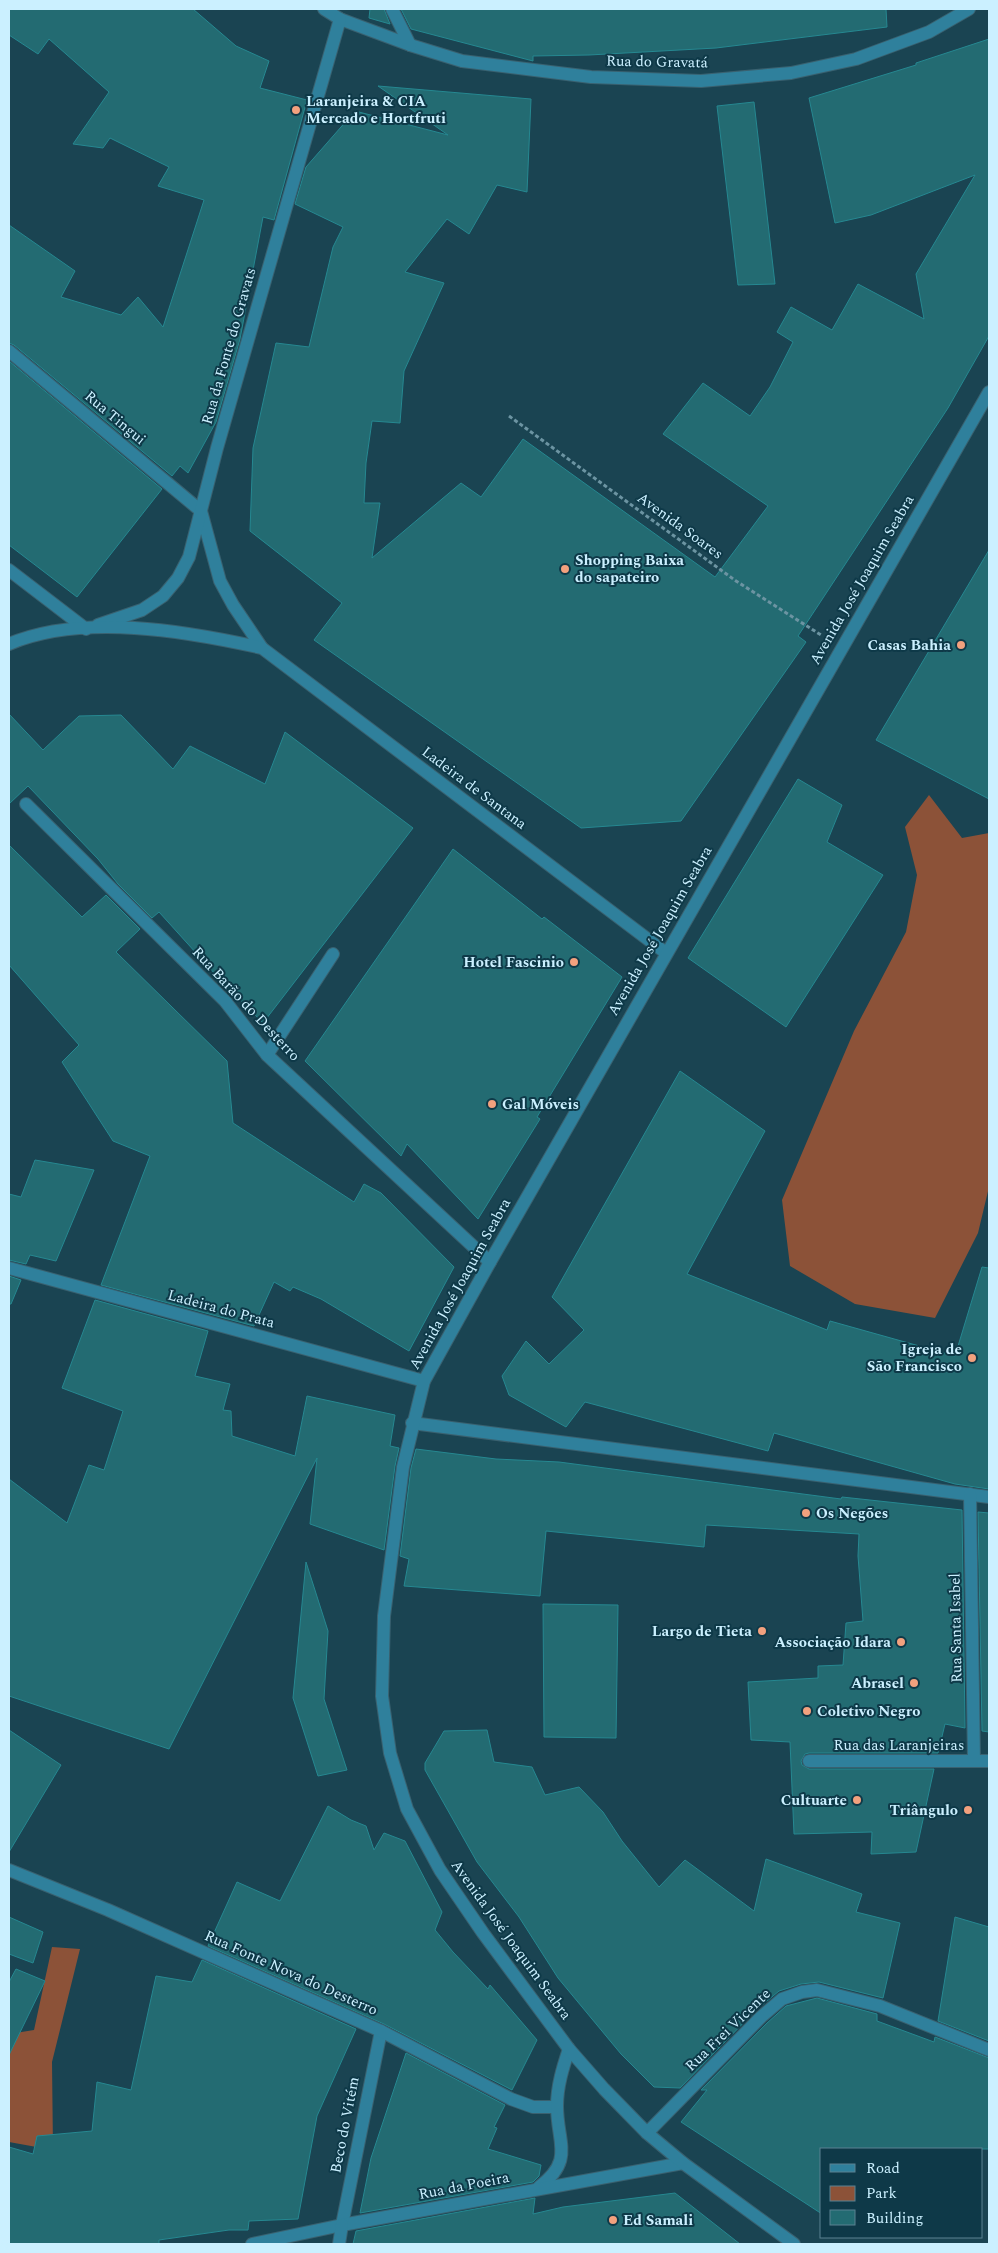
<svg xmlns="http://www.w3.org/2000/svg" width="998" height="2253" viewBox="0 0 998 2253" font-family="Spectral,serif">
<style>
.green{fill:#8c5238}
.building{fill:#236b72;stroke:#268891}
.lines{fill:none;stroke-linecap:round;stroke-linejoin:round}
.lane-casing{stroke:#396170;stroke-width:14}
.street-casing{stroke:#396170;stroke-width:14}
.secondary-casing{stroke:#396170;stroke-width:14}
.path{stroke:#6c94a2;stroke-width:3;stroke-dasharray:4 2.5;stroke-linecap:butt}
.lane{stroke:#2f809c;stroke-width:12}
.street{stroke:#2f809c;stroke-width:12}
.secondary{stroke:#2f809c;stroke-width:12}
.poi-dot{fill:#f2a17e;stroke:#0e3948;stroke-width:2}
.labels{text-anchor:middle;dominant-baseline:central;stroke-width:4;stroke-linejoin:round;paint-order:stroke}
.street-label{font-size:15px;fill:#cbf0ff;stroke:#0e3948}
.poi-label{font-size:15px;font-weight:bold;fill:#cbf0ff;stroke:#0e3948;text-anchor:end}
</style>
<rect width="100%" height="100%" fill="#1a4452"/>
<!-- green -->
<g class="green">
<polygon points="929,795 962,838 989,833 989,1187 978,1233 935,1318 855,1304 790,1266 782,1200 854,1031 906,932 917,875 905,827"/>
<polygon points="52,1947 80,1949 52,2062 53,2150 9,2142 9,2034 34,2030"/>
</g>
<!-- building -->
<g class="building">
<polygon points="9,9 193,9 236,46 269,61 260,88 307,100 274,220 263,217 240,339 216,422 188,473 180,466 172,476 14,345 9,343 9,225 75,271 61,297 121,315 138,297 163,327 204,200 158,186 169,167 110,138 103,148 73,144 109,92 49,39 38,54 9,35"/>
<polygon points="370,9 384,9 390,24 369,18"/>
<polygon points="401,9 886,9 887,27 716,48 589,55 533,56 533,61 411,29"/>
<polygon points="989,39 989,336 948,408 798,636 806,642 681,821 581,828 314,640 342,603 250,531 253,448 276,343 309,347 333,247 343,227 295,204 306,167 355,111 448,135 378,86 531,99 527,192 497,185 469,234 447,219 405,272 444,283 404,371 400,423 372,421 366,463 364,503 380,503 372,558 461,483 481,497 523,439 715,577 768,506 663,434 703,383 750,416 770,387 793,342 777,332 791,307 832,330 858,284 924,319 916,274 975,175 871,215 835,223 809,98 916,65 916,63"/>
<polygon points="754,102 775,284 738,285 717,106"/>
<polygon points="9,361 162,489 77,597 9,545"/>
<polygon points="989,550 989,799 876,740"/>
<polygon points="9,714 43,750 79,716 121,715 173,769 190,746 265,784 285,732 413,828 263,1023 215,974 159,912 152,918 118,884 98,859 28,786 9,804"/>
<polygon points="798,779 842,805 827,842 883,875 786,1027 688,958"/>
<polygon points="9,845 82,917 106,895 140,929 116,952 227,1061 233,1123 354,1202 364,1184 381,1193 454,1267 409,1351 321,1299 293,1287 290,1291 274,1282 254,1326 101,1285 150,1156 113,1141 62,1062 79,1045 9,965"/>
<polygon points="453,849 542,919 544,917 622,977 537,1117 540,1119 478,1219 407,1144 401,1156 305,1061"/>
<polygon points="680,1071 765,1131 687,1274 827,1330 830,1321 955,1356 982,1267 989,1268 989,1489 955,1484 774,1433 768,1451 585,1402 566,1427 509,1395 502,1376 526,1341 549,1364 584,1330 552,1297"/>
<polygon points="35,1160 94,1170 56,1261 30,1255 26,1264 9,1260 9,1194 21,1197"/>
<polygon points="9,1276 21,1280 11,1304 9,1304"/>
<polygon points="95,1300 208,1331 195,1376 230,1384 223,1410 231,1411 232,1436 295,1456 307,1396 395,1415 390,1446 399,1448 395,1466 384,1550 310,1524 317,1458 169,1749 9,1696 9,1479 67,1523 89,1465 104,1470 123,1411 62,1388"/>
<polygon points="416,1449 496,1459 559,1462 841,1499 842,1497 962,1510 965,1728 945,1724 938,1753 809,1753 805,1754 801,1761 802,1765 809,1769 934,1769 916,1852 871,1854 872,1832 794,1834 790,1742 751,1740 748,1682 818,1678 818,1666 843,1665 846,1623 863,1621 858,1556 859,1534 706,1525 704,1547 546,1531 540,1596 404,1586 409,1559 400,1556 411,1468"/>
<polygon points="978,1512 989,1513 989,1732 982,1731"/>
<polygon points="306,1562 328,1631 324,1699 347,1770 318,1776 293,1698"/>
<polygon points="543,1604 618,1605 616,1738 544,1737"/>
<polygon points="9,1730 61,1765 9,1852"/>
<polygon points="487,1730 494,1762 532,1767 545,1795 579,1787 603,1812 622,1841 659,1887 685,1860 754,1911 766,1859 862,1894 856,1912 900,1923 883,1998 819,1982 801,1984 779,1991 755,2011 680,2088 654,2087 621,2054 558,1978 519,1917 477,1862 425,1770 425,1763 444,1731"/>
<polygon points="328,1806 351,1820 366,1826 374,1850 384,1833 405,1841 442,1912 435,1930 453,1952 488,1989 490,1985 537,2040 512,2090 384,2024 208,1946 237,1882 280,1901"/>
<polygon points="9,1917 43,1932 33,1963 9,1954"/>
<polygon points="955,1917 989,1927 989,2041 938,2021"/>
<polygon points="202,1960 356,2029 317,2116 298,2219 249,2221 248,2230 229,2230 159,2240 159,2244 9,2244 9,2147 33,2154 37,2136 92,2131 97,2082 131,2090 156,1976 192,1982"/>
<polygon points="16,1969 45,1981 9,2055 9,1982"/>
<polygon points="817,1998 877,2014 877,2021 934,2042 935,2037 989,2058 989,2149 822,2149 822,2214 681,2122 707,2090 701,2090 767,2023 786,2006"/>
<polygon points="406,2053 505,2105 494,2127 497,2128 488,2149 541,2165 539,2176 533,2182 360,2213 371,2158"/>
<polygon points="675,2193 740,2244 353,2244 356,2231 535,2198 533,2214 563,2207"/>
</g>
<g class="lines">
<defs>
<g id="lane">
<polyline points="26,804 225,1001 267,1055 490,1262"/>
<polyline points="267,1055 333,954"/>
<polyline points="342,2225 381,2031"/>
</g>
<g id="street">
<polyline points="324,9 340,19 410,45 462,61 591,77 701,81 791,73 856,59 929,32 969,9"/>
<polyline points="392,9 410,45"/>
<polyline points="9,351 201,511 220,581 233,605 262,648"/>
<polyline points="98,625 142,610 163,596 178,578 189,557 217,448 340,19"/>
<polyline points="412,1423 989,1497"/>
<polyline points="970,1494 974,1761"/>
<polyline points="809,1761 989,1761"/>
<polyline points="9,1870 108,1910 381,2031 511,2099 533,2107 557,2107"/>
<polyline points="647,2133 761,2017 782,1999 802,1992 817,1990 880,2006 989,2050"/>
<path d="M539 2187C575 2160 557 2143 557 2106 557 2086 563 2067 569 2049"/>
<polyline points="252,2244 342,2225 683,2163"/>
<polyline points="339,2244 342,2225"/>
</g>
<g id="secondary">
<polyline points="9,570 86,629"/>
<path d="M9 644C82 613 186 631 262 648L666 953"/>
<polyline points="9,1268 424,1381"/>
<polyline points="794,2244 683,2163 647,2133 604,2089 569,2049 483,1933 440,1870 407,1809 390,1753 382,1696 384,1616 403,1467 424,1381 490,1262 989,392"/>
</g>
</defs>
<!-- lane casing -->
<use href="#lane" class="lane-casing"/>
<!-- street casing -->
<use href="#street" class="street-casing"/>
<!-- secondary casing -->
<use href="#secondary" class="secondary-casing"/>
<!-- path -->
<polyline class="path" points="509,416 736,581 821,635"/>
<!-- lane -->
<use href="#lane" class="lane"/>
<!-- street -->
<use href="#street" class="street"/>
<!-- secondary -->
<use href="#secondary" class="secondary"/>
</g>
<!-- markers -->
<g class="poi-dot">
<circle cx="296" cy="110" r="5"/>
<circle cx="565" cy="569" r="5"/>
<circle cx="961" cy="645" r="5"/>
<circle cx="574" cy="962" r="5"/>
<circle cx="492" cy="1104" r="5"/>
<circle cx="972" cy="1358" r="5"/>
<circle cx="806" cy="1513" r="5"/>
<circle cx="762" cy="1631" r="5"/>
<circle cx="901" cy="1642" r="5"/>
<circle cx="914" cy="1683" r="5"/>
<circle cx="807" cy="1711" r="5"/>
<circle cx="857" cy="1800" r="5"/>
<circle cx="968" cy="1810" r="5"/>
<circle cx="613" cy="2220" r="5"/>
</g>
<g class="labels">
<!-- street labels -->
<g class="street-label">
<text transform="translate(657 62) rotate(1)">Rua do Gravatá</text>
<text transform="translate(229 346) rotate(-74)">Rua da Fonte do Gravats</text>
<text transform="translate(115 418) rotate(40)">Rua Tingui</text>
<text transform="translate(680 526) rotate(36)">Avenida Soares</text>
<text transform="translate(862 580) rotate(-60)">Avenida José Joaquim Seabra</text>
<text transform="translate(474 788) rotate(37)">Ladeira de Santana</text>
<text transform="translate(660 931) rotate(-60)">Avenida José Joaquim Seabra</text>
<text transform="translate(246 1004) rotate(47)">Rua Barão do Desterro</text>
<text transform="translate(460 1284) rotate(-61)">Avenida José Joaquim Seabra</text>
<text transform="translate(221 1309) rotate(15)">Ladeira do Prata</text>
<text transform="translate(956 1628) rotate(-91)">Rua Santa Isabel</text>
<text x="899" y="1745">Rua das Laranjeiras</text>
<text transform="translate(511 1940) rotate(54)">Avenida José Joaquim Seabra</text>
<text transform="translate(291 1973) rotate(24)">Rua Fonte Nova do Desterro</text>
<text transform="translate(728 2030) rotate(-44)">Rua Frei Vicente</text>
<text transform="translate(345 2125) rotate(-79)">Beco do Vitém</text>
<text transform="translate(464 2186) rotate(-11)">Rua da Poeira</text>
</g>
<!-- poi labels -->
<g class="poi-label">
<text x="306" y="101" text-anchor="start">Laranjeira &amp; CIA<tspan x="306" dy="17">Mercado e Hortfruti</tspan></text>
<text x="575" y="560" text-anchor="start">Shopping Baixa<tspan x="575" dy="17">do sapateiro</tspan></text>
<text x="951" y="645">Casas Bahia</text>
<text x="564" y="962">Hotel Fascinio</text>
<text x="502" y="1104" text-anchor="start">Gal Móveis</text>
<text x="962" y="1349">Igreja de<tspan x="962" dy="17">São Francisco</tspan></text>
<text x="816" y="1513" text-anchor="start">Os Negões</text>
<text x="752" y="1631">Largo de Tieta</text>
<text x="891" y="1642">Associação Idara</text>
<text x="904" y="1683">Abrasel</text>
<text x="817" y="1711" text-anchor="start">Coletivo Negro</text>
<text x="847" y="1800">Cultuarte</text>
<text x="958" y="1810">Triângulo</text>
<text x="623" y="2220" text-anchor="start">Ed Samali</text>
</g>
</g>
<!-- border -->
<rect width="998" height="2253" fill="none" stroke="#cbf0ff" stroke-width="20"/>
<!-- legend -->
<rect x="820" y="2148" width="162" height="90" fill="#0e3948" stroke="#5a8291"/>
<rect x="830" y="2164" width="25" height="8" fill="#2f809c" stroke="#5a8291"/>
<text x="866" y="2173" font-size="15" fill="#cbf0ff">Road</text>
<rect x="830" y="2186" width="25" height="15" fill="#8c5238" stroke="#5a8291"/>
<text x="866" y="2198" font-size="15" fill="#cbf0ff">Park</text>
<rect x="830" y="2210" width="25" height="15" fill="#236b72" stroke="#5a8291"/>
<text x="866" y="2223" font-size="15" fill="#cbf0ff">Building</text>
</svg>
